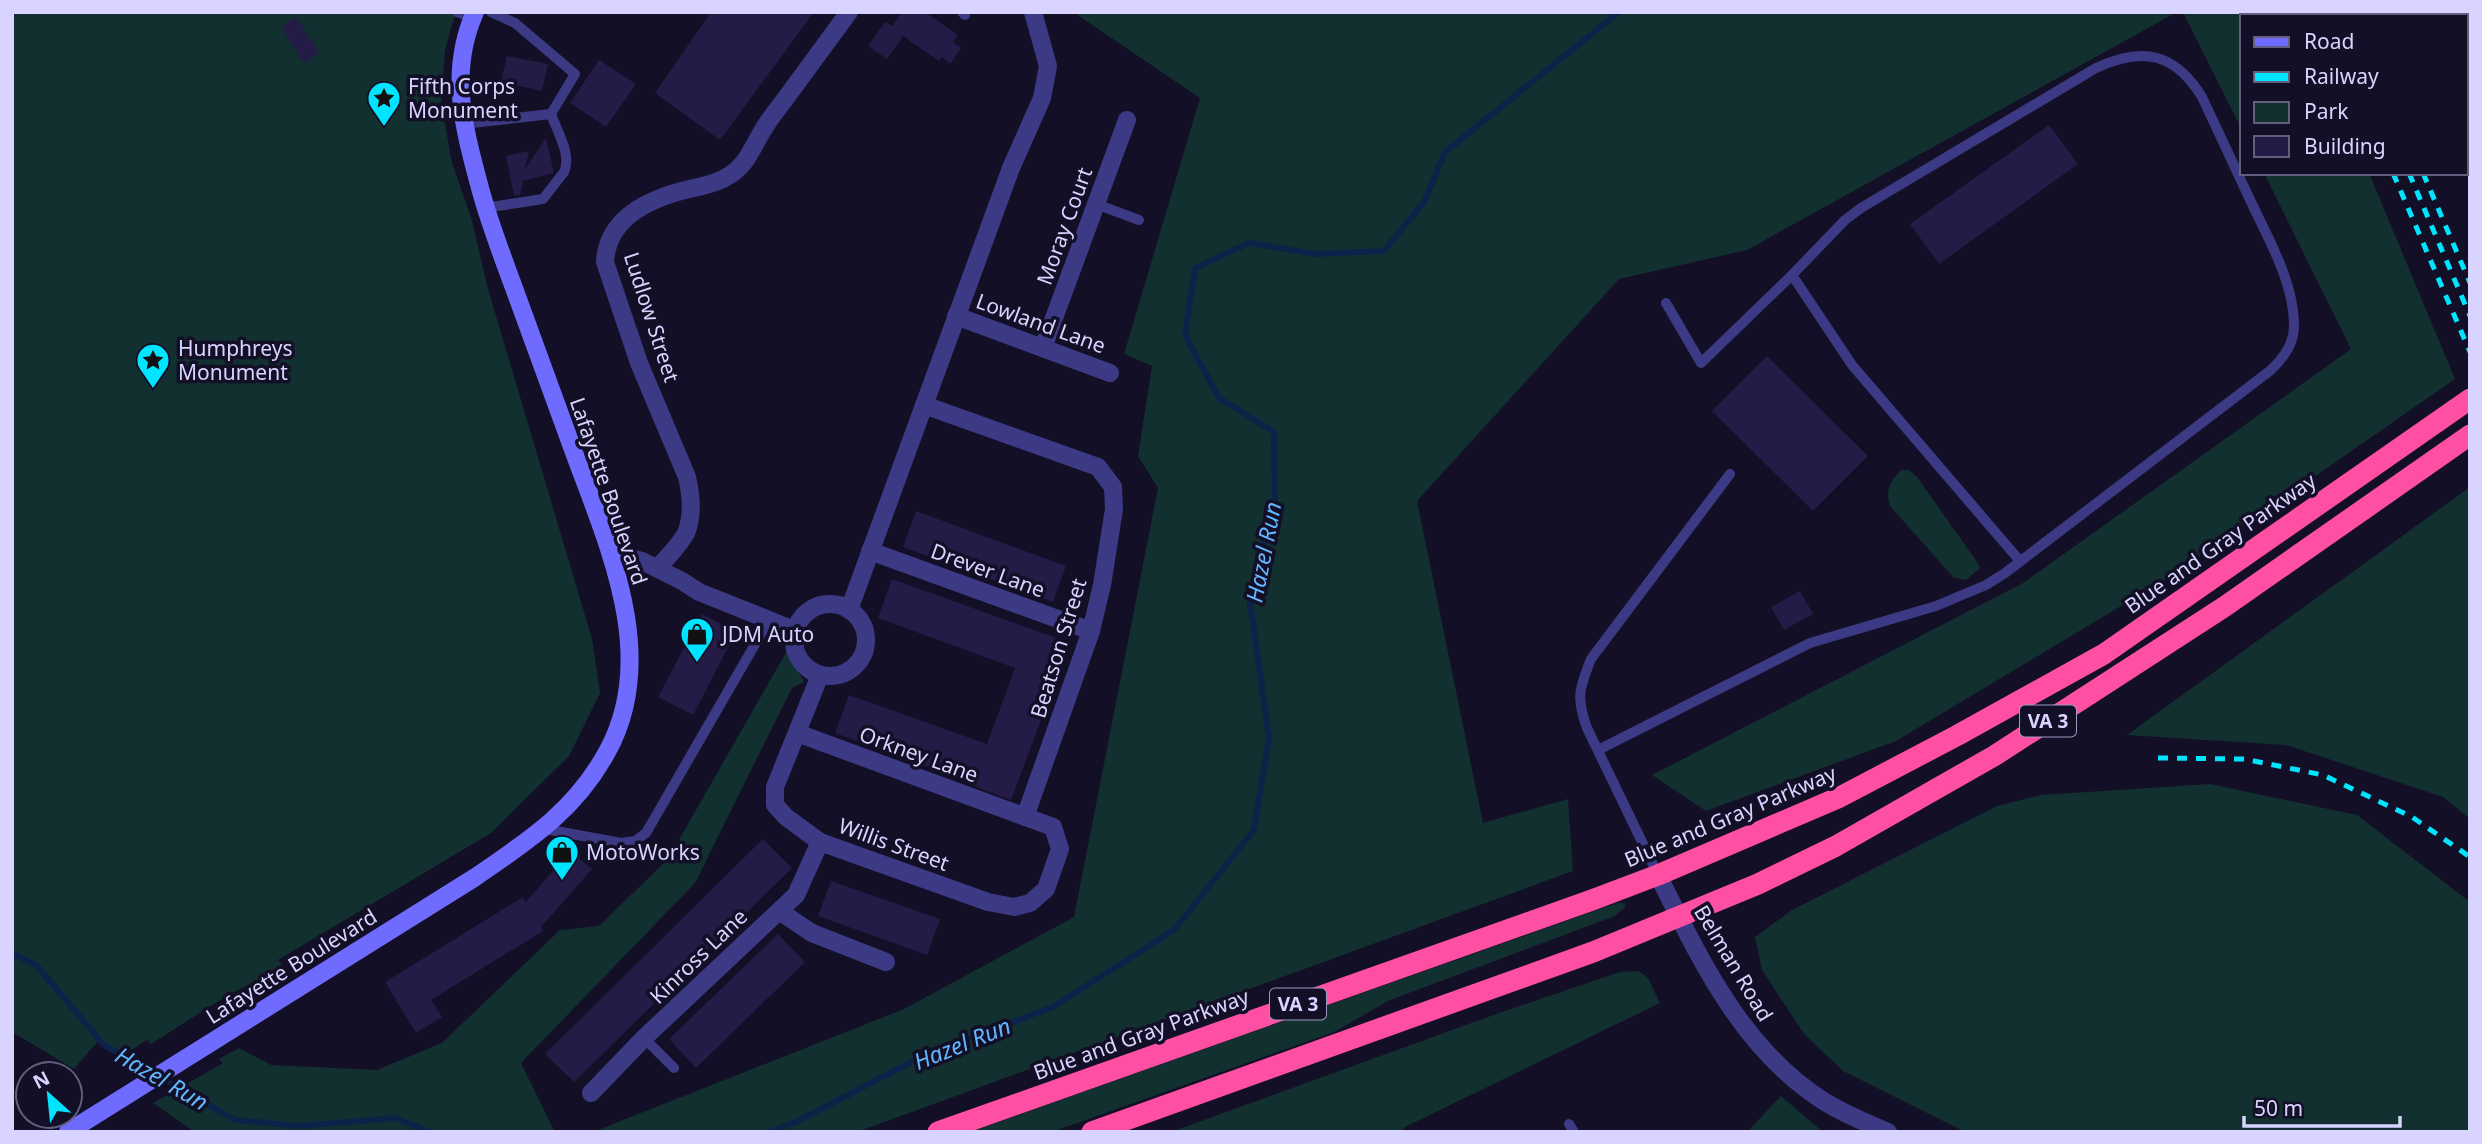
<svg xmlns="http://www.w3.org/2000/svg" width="2482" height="1144" viewBox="0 0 2482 1144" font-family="'Noto Sans',sans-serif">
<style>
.green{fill:#12302f}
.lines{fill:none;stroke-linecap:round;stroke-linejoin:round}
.stream{stroke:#0c2248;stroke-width:6}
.building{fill:#241b47}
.lane{stroke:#3d3a85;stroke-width:10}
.street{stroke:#3d3a85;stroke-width:18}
.secondary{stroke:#6f6bff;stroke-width:18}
.highway{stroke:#ff4fa3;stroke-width:21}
.rail{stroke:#00e5ff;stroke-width:5;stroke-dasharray:10 9;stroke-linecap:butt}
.labels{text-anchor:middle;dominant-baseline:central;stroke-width:7;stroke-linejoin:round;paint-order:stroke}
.shield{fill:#130f26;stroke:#9e99be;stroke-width:2}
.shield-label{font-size:19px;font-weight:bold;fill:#d9d4ff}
.poi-label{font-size:21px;fill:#d9d4ff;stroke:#130f26;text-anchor:start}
.street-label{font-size:21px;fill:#d9d4ff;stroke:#130f26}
.water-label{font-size:23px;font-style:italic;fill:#62b6ff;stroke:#130f26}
</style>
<rect width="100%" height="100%" fill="#130f26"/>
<!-- green -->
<g class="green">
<polygon points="12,12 457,12 452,24 445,51 441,99 451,159 472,221 488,289 592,639 600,693 569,756 491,833 278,960 285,968 228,995 151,1044 147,1040 122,1056 99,1040 74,1069 12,1032"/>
<polygon points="1073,12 2177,12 1747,250 1619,279 1417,501 1483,823 1568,799 1573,871 857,1132 593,1132 904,1009 1074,917 1158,488 1138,456 1152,366 1124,354 1200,98"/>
<polygon points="2183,12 2301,12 2302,16 2242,16 2242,130"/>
<polygon points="2401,12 2470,12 2470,161 2466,154 2466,16 2402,16"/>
<polygon points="2264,173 2369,173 2455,379 2176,573 1896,741 1706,811 1652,775 2023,583 2351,349"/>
<path d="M1901 470H1909L1917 477 1975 559 1980 568 1966 580 1954 578 1890 506C1885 491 1890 481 1901 470Z"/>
<polygon points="2470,487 2470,819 2443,797 2286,745 2127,735"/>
<polygon points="788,649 804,682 792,688 695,883 521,1063 555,1132 195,1132 153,1103 223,1063 219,1059 239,1048 271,1065 377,1070 442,1043 560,930 599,926 668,859"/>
<polygon points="2210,784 2357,815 2470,902 2470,1132 1965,1132 1843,1071 1804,1034 1762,970 1755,937 1792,910 1997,806 2041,795"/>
<polygon points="1617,903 1625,903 1626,906 1615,916 1390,1000 1334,1032 1052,1132 970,1132"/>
<polygon points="1639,971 1648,978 1660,1003 1405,1127 1401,1132 1171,1132 1499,1013 1620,972"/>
<polygon points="1781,1096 1823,1132 1747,1132"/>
</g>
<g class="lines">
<!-- stream -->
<g class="stream">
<polyline points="12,953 37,966 104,1045 235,1120 300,1126 395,1118 430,1132"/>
<polyline points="770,1132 798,1121 921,1057 1053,1007 1174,930 1254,830 1269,737 1250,603 1275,499 1274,432 1219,398 1185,335 1195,268 1249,243 1314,254 1384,251 1424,202 1445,152 1619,12"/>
</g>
</g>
<!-- building -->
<g class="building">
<polygon points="711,12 814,12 720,140 655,93"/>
<polygon points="902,12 925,12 958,35 953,42 961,48 950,64 942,57 939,61 903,36 887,59 868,46 885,22 892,26"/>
<polygon points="296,17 319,53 304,63 281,27"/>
<polygon points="507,56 548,64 542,91 501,82"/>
<polygon points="599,60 636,84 606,127 570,103"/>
<polygon points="2049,125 2078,164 1939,264 1910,224"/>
<polygon points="546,138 554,173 523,181 520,195 514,196 506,156 529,151 525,169"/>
<polygon points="1767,356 1868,456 1813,511 1712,411"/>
<polygon points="916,511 1066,566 1053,602 903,547"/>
<polygon points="892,579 1070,643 1011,800 971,785 972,783 835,733 849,695 987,744 1015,668 878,618"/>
<polygon points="1800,591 1813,614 1784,630 1771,607"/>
<polygon points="702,614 736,632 693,715 658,697"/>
<polygon points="763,839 792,868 574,1082 545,1054"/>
<polygon points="570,851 592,869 541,927 543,931 431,1000 442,1017 416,1033 385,982 523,897 526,902"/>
<polygon points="831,881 940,919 927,955 818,916"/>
<polygon points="778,934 805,962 696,1068 669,1039"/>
</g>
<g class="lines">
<!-- lane -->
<g class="lane">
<polyline points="457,12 473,18"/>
<polyline points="962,12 965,15"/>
<polyline points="463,124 551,114"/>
<polyline points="1096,204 1139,220"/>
<path d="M485 208 543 199 564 172C572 155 557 131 551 114L575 74 515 23 491 12"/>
<polyline points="1666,303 1701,363 1792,275"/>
<path d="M1598 750 1810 643 1936 606 1986 585 2005 573 2271 370C2284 357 2295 343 2294 323 2293 282 2270 242 2253 206 2236 170 2219 133 2202 97 2175 53 2143 46 2096 68L1861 208 1845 220 1792 275 1852 365 2020 561"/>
<polyline points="545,829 621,843 635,841 646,833 769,620"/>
<path d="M1658 875 1587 728C1576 698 1579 689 1591 659L1730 474"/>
<polyline points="644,1038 674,1068"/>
<polyline points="1569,1124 1574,1132"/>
</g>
<!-- street -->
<g class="street">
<polyline points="956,316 1110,373"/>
<polyline points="1043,348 1127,120"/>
<polyline points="924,405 1098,467 1113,487 1114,509 1102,585 1091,631 1025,817"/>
<polyline points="870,551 1091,631"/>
<polyline points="611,553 642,561 682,581 699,592 794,630"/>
<path d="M658 568C667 557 680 545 686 533 693 516 691 494 687 477L639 363 605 262C607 224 637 205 671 194 688 188 707 187 723 179 747 167 750 151 763 130 771 116 782 104 791 91 810 65 830 38 849 12"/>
<circle cx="830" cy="640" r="36"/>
<polyline points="849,610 1011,168 1042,98 1048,66 1033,12"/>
<polyline points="797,733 1053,827 1060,849 1046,889 1030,903 1014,907 988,902 820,842 786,817 775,805 775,787 820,675"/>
<path d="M1658 875C1700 959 1742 1050 1825 1102 1845 1114 1866 1123 1888 1132"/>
<polyline points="779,911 812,933 886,962"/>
<polyline points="591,1093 644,1038 796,895 820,842"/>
</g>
<!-- secondary -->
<path class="secondary" d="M68 1132 474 878C528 841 575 811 607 752 661 655 606 541 572 447 553 394 533 341 514 288 502 255 489 222 480 188 464 128 448 73 475 12"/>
<!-- highway -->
<g class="highway">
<polyline points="938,1132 1592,900 1658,875 1840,797 1958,735 2104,654 2470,399"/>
<polyline points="1092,1132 1593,952 1758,884 1836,846 1994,756 2224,607 2470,435"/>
</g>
<!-- rail -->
<g class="rail">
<polyline points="2331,12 2332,16"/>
<polyline points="2345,12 2347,16"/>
<polyline points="2360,12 2362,16"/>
<polyline points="2393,173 2470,352"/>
<polyline points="2409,173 2470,316"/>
<polyline points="2423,173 2470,283"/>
<polyline points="2158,758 2244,759 2323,775 2412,817 2470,857"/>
</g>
</g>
<!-- icons -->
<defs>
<symbol id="sight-pin" viewBox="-11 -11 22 30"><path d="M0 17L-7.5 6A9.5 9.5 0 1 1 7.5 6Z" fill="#00e5ff" stroke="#130f26"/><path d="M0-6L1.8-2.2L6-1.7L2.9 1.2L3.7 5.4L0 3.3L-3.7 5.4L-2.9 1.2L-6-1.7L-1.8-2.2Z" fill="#111"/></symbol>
<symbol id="shop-pin" viewBox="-11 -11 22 30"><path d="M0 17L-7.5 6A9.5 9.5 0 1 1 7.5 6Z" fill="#00e5ff" stroke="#130f26"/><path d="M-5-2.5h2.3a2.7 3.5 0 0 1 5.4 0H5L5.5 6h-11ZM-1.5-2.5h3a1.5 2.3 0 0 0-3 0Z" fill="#111"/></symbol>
</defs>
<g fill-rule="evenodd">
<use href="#sight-pin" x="365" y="79" width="38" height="52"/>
<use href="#sight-pin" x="134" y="341" width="38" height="52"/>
<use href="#shop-pin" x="678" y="615" width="38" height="52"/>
<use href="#shop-pin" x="543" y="833" width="38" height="52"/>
</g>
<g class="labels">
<!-- shield labels -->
<g class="shield">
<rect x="2020" y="705.5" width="56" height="31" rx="5"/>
<rect x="1270" y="988.5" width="56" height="31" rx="5"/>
</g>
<g class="shield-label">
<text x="2048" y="721">VA 3</text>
<text x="1298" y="1004">VA 3</text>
</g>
<!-- poi labels -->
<g class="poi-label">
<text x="408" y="86">Fifth Corps<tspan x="408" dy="24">Monument</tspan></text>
<text x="178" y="348">Humphreys<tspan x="178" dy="24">Monument</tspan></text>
<text x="722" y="634">JDM Auto</text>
<text x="586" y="852">MotoWorks</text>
</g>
<!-- street labels -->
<g class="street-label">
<text transform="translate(1064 226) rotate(-70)">Moray Court</text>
<text transform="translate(652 317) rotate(72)">Ludlow Street</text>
<text transform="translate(1041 323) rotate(20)">Lowland Lane</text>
<text transform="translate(609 491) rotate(71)">Lafayette Boulevard</text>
<text transform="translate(2220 543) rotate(-35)">Blue and Gray Parkway</text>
<text transform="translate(988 570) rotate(20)">Drever Lane</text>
<text transform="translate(1058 648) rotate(-73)">Beatson Street</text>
<text transform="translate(919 754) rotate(20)">Orkney Lane</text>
<text transform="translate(1730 816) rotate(-23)">Blue and Gray Parkway</text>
<text transform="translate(894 844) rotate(20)">Willis Street</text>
<text transform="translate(698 956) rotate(-44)">Kinross Lane</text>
<text transform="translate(1734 963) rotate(59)">Belman Road</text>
<text transform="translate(291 966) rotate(-32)">Lafayette Boulevard</text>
<text transform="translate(1141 1034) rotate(-20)">Blue and Gray Parkway</text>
</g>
<!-- water labels -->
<g class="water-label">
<text transform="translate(1263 552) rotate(-79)">Hazel Run</text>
<text transform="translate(962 1043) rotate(-22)">Hazel Run</text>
<text transform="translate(162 1078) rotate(30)">Hazel Run</text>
</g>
</g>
<!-- border -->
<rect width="2482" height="1144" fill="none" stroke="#d9d4ff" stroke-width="28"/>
<!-- legend -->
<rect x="2240" y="14" width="228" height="161" fill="#130f26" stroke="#625e7d" stroke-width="2"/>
<rect x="2254" y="37" width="35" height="10" fill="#6f6bff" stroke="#625e7d" stroke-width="2"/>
<text x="2304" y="49" font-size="21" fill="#d9d4ff">Road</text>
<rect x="2254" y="72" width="35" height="10" fill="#00e5ff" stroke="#625e7d" stroke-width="2"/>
<text x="2304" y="84" font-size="21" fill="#d9d4ff">Railway</text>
<rect x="2254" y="102" width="35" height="21" fill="#12302f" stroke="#625e7d" stroke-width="2"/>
<text x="2304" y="119" font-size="21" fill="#d9d4ff">Park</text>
<rect x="2254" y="136" width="35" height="21" fill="#241b47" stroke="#625e7d" stroke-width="2"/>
<text x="2304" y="154" font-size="21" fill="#d9d4ff">Building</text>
<!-- north arrow -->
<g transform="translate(49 1095) rotate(333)"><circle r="33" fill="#130f26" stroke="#625e7d" stroke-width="2"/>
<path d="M0-5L12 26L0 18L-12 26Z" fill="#00e5ff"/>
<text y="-10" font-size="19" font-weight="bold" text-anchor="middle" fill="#d9d4ff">N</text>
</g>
<!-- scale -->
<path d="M2244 1116v10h156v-10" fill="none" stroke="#d9d4ff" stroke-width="3.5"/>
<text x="2254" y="1116" font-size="21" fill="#d9d4ff" stroke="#130f26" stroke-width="5" paint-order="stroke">50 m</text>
</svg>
